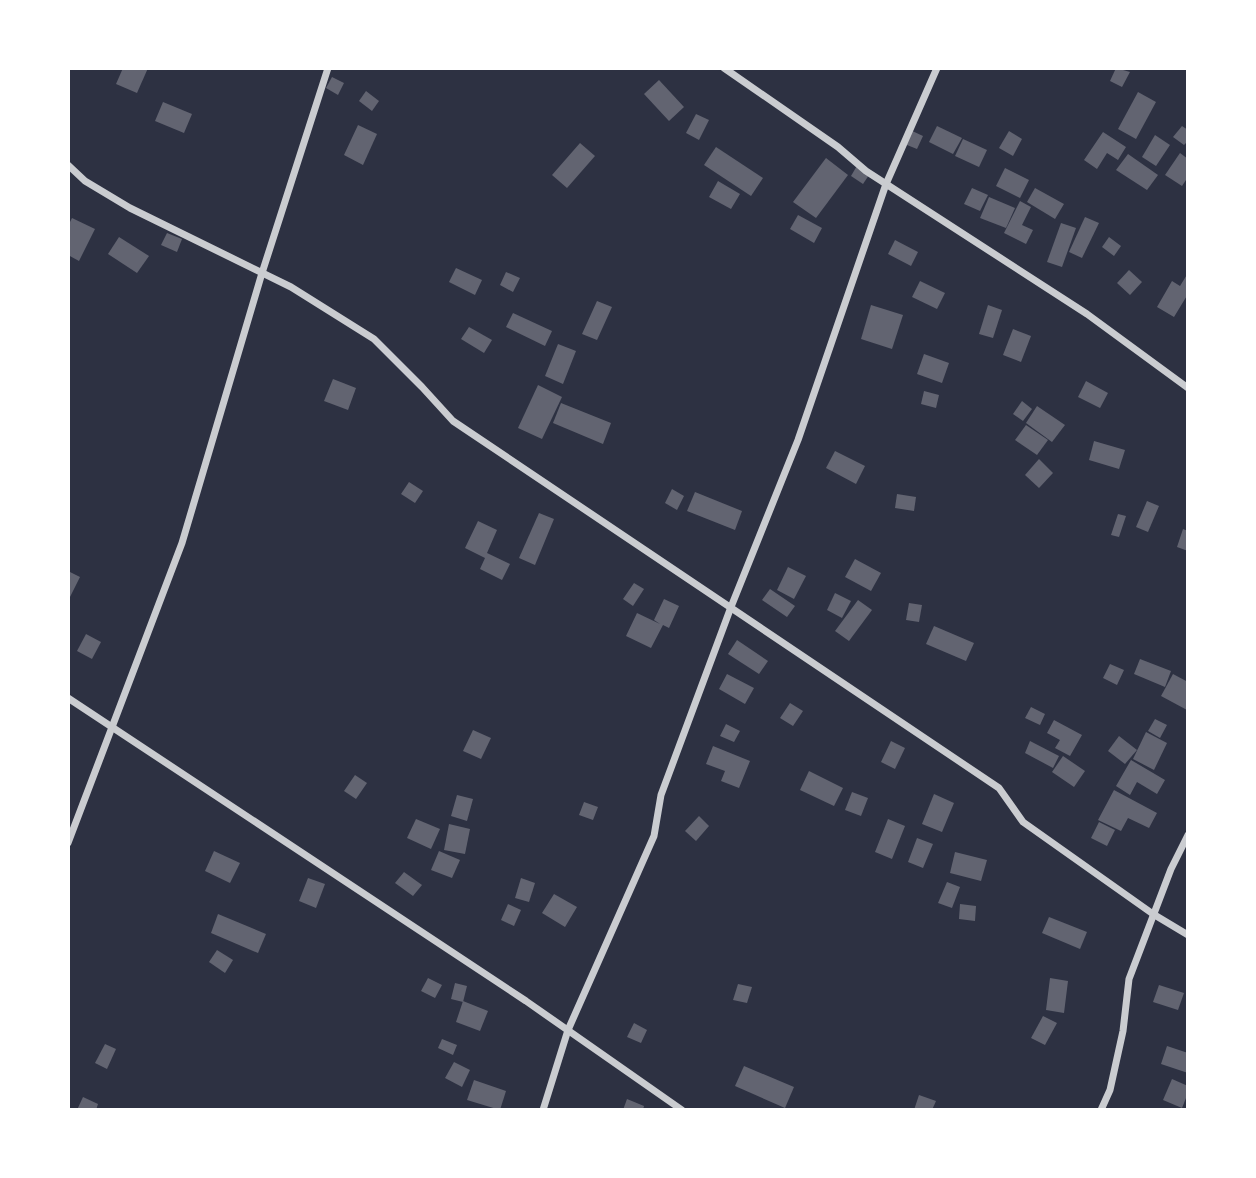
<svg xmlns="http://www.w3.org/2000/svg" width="1256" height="1178" viewBox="0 0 1256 1178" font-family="Spectral,serif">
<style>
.building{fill:#626471}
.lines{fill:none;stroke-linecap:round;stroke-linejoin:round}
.minor{stroke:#caccd0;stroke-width:7}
</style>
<rect width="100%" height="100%" fill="#2d3142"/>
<!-- building -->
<g class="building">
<polygon points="123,68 148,68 137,93 116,84"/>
<polygon points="1116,68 1130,72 1122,87 1110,81"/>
<polygon points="332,77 344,83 338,95 326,88"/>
<polygon points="659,80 684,107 669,121 644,94"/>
<polygon points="366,91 379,101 372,111 359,101"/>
<polygon points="1138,92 1156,102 1136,139 1118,129"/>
<polygon points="163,102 192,114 184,133 155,121"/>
<polygon points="696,114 709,120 699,140 686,133"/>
<polygon points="358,125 377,134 363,165 344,155"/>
<polygon points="937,126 962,138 953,154 929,142"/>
<polygon points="1182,126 1188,130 1188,141 1184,145 1173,137"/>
<polygon points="908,129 923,136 917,149 902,143"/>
<polygon points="1009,131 1022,139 1013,156 999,148"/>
<polygon points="1103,132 1126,147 1118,160 1107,153 1097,169 1084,160"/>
<polygon points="1155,135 1170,145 1156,166 1142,157"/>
<polygon points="963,139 987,150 979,167 955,156"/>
<polygon points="580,143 595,156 567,188 552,175"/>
<polygon points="716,147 763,178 751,196 704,165"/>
<polygon points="1180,153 1188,159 1188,177 1182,186 1165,175"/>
<polygon points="1128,154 1158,175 1147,190 1116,170"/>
<polygon points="826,158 848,175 816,218 793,202"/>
<polygon points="858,164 871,172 863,184 851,176"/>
<polygon points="1005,168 1029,180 1020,198 996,186"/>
<polygon points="718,181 740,194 731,209 709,197"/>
<polygon points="972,188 988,195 980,211 964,204"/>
<polygon points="1035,188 1064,204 1055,219 1027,202"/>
<polygon points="989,197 1015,208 1006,228 980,218"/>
<polygon points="1020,201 1031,207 1022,225 1033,230 1026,244 1004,233"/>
<polygon points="798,215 822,228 814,243 790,229"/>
<polygon points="1085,217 1099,223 1082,258 1069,252"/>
<polygon points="72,218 95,229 79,261 68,255 68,226"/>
<polygon points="1061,223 1076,228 1062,267 1047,262"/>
<polygon points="167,233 182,239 177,252 161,245"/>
<polygon points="119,237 149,256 137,273 108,254"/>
<polygon points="1109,237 1121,246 1114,256 1102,247"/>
<polygon points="895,240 918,252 911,266 888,254"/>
<polygon points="456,268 482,280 475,295 449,282"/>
<polygon points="1129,270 1142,282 1130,295 1117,283"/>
<polygon points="506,272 520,278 513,292 500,285"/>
<polygon points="1188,273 1188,294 1174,317 1157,307 1172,281 1180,286"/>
<polygon points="920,281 945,293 937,309 912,297"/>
<polygon points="597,301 612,307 597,340 582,334"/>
<polygon points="871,305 903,315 892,349 861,339"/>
<polygon points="988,305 1002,310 993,338 979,334"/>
<polygon points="513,313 552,331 545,346 506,327"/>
<polygon points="469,327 492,340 484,353 461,339"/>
<polygon points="1013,329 1031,336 1021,362 1003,355"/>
<polygon points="558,344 576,351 563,384 545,376"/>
<polygon points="924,354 949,363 942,383 917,374"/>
<polygon points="333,379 356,388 348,410 324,401"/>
<polygon points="1086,381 1108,393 1100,408 1078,397"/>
<polygon points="538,385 562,397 542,439 518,428"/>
<polygon points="924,391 939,395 936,408 921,404"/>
<polygon points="1022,401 1032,409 1023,421 1013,414"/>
<polygon points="561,403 611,423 603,444 553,423"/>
<polygon points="1037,406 1065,425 1052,442 1026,423"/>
<polygon points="1026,425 1048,440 1037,455 1015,440"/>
<polygon points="1094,441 1125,450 1119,469 1089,460"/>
<polygon points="835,451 865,466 856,484 826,468"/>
<polygon points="1039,459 1053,473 1039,488 1025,475"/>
<polygon points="409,482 423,491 415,503 401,494"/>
<polygon points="672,489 684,496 677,510 665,503"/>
<polygon points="695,492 742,511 735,530 687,511"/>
<polygon points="897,494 916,497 914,511 895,508"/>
<polygon points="1147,501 1159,506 1148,532 1136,527"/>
<polygon points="539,513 554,519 535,565 519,558"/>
<polygon points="1118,514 1126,516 1119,537 1111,535"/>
<polygon points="478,521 497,530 487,553 510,564 502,580 480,569 485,558 465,548"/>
<polygon points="1183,529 1188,531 1188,551 1177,547"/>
<polygon points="855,559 881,573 871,591 845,577"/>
<polygon points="788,567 806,576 794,599 777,590"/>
<polygon points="68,571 80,577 68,601"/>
<polygon points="634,583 644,589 633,606 623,599"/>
<polygon points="770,589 795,606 787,617 762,600"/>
<polygon points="835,593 851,601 842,618 827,610"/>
<polygon points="664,599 679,606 669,628 663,625 651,648 626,636 637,613 660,624 654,620"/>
<polygon points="858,600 872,610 849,641 835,631"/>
<polygon points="909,603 922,605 919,622 906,620"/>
<polygon points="934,626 974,643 966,661 926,644"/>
<polygon points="86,634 101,642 92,659 77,651"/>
<polygon points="737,640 768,661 759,674 728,654"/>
<polygon points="1140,659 1171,671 1165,687 1134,674"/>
<polygon points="1110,664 1124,670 1117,685 1103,678"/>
<polygon points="727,674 754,688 745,704 719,689"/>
<polygon points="1173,674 1188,682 1187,710 1161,696"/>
<polygon points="790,703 803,711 793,726 780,718"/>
<polygon points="1031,707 1045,714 1040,725 1025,718"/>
<polygon points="1155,719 1167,725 1160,738 1148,731"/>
<polygon points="1054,720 1082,735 1070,756 1055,748 1060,740 1047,733"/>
<polygon points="726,724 740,731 734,742 720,736"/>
<polygon points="473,730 491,738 481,759 463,751"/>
<polygon points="1146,732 1167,743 1154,770 1133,759"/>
<polygon points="1119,736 1137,750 1125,764 1108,751"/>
<polygon points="891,741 905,748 895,769 881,762"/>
<polygon points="1030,741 1059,756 1053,768 1025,753"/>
<polygon points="713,746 750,761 739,788 721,781 725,771 706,764"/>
<polygon points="1063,756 1085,771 1074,787 1052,772"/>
<polygon points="1131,760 1165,780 1157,794 1137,782 1130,795 1116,786"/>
<polygon points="809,771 843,788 834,806 800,790"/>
<polygon points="355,775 367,783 356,799 344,791"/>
<polygon points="1114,790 1157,813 1149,828 1128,818 1121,831 1098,820"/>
<polygon points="852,792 868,798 861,816 845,810"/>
<polygon points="934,794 954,803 942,832 922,824"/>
<polygon points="457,795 473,799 467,821 451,816"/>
<polygon points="584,802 598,807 593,820 579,815"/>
<polygon points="699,816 709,826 696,841 685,831"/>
<polygon points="416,819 440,829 431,849 407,838"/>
<polygon points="888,819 905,826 892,859 875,852"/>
<polygon points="1099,822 1115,830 1107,846 1091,838"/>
<polygon points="449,824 470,829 465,854 444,850"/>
<polygon points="917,838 933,844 923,868 908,862"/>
<polygon points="214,851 240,863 230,883 205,871"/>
<polygon points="439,851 460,860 452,878 431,870"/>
<polygon points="955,852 987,860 981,881 950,873"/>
<polygon points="404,872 422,885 413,896 395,883"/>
<polygon points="308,878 325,884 316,908 299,901"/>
<polygon points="521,878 535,883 529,902 515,898"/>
<polygon points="947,882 960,887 952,908 938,903"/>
<polygon points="554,894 577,907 565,927 542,913"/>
<polygon points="508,904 521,910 514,926 501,920"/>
<polygon points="960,904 976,906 975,921 959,919"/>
<polygon points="218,914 266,934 258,953 211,933"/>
<polygon points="1049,917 1087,932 1080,949 1042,933"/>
<polygon points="217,950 233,960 225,973 209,962"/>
<polygon points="428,978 442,985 435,998 421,991"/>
<polygon points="1050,978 1068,981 1064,1013 1046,1010"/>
<polygon points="455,983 467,986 463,1002 451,999"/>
<polygon points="738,984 752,987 747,1003 733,1000"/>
<polygon points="1159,985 1184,993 1178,1010 1153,1002"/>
<polygon points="463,1001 488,1011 480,1031 456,1022"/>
<polygon points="1043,1016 1057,1023 1045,1045 1031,1038"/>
<polygon points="634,1023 647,1030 641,1043 627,1037"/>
<polygon points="442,1039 457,1045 453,1055 438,1048"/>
<polygon points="105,1044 116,1049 107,1069 95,1063"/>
<polygon points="1167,1046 1188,1053 1188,1073 1161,1064"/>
<polygon points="454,1062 470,1070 462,1087 445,1078"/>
<polygon points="744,1066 794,1087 785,1108 735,1086"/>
<polygon points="1172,1079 1188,1086 1188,1093 1182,1108 1163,1100"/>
<polygon points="474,1080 506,1091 500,1110 467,1100"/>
<polygon points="919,1095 936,1101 932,1110 914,1110"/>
<polygon points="83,1097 98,1104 96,1110 77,1110"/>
<polygon points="627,1099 644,1106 643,1110 623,1110"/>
</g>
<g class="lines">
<!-- minor -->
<g class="minor">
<polyline points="724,68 838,147 866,171 1087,314 1188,388"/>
<polyline points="68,165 85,181 130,208 291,287 374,339 422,387 453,421 999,788 1023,822 1153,914 1188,935"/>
<polyline points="68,698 526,1001 682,1110"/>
<polyline points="68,843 182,543 262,273 328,68"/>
<polyline points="543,1110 568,1030 654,836 661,795 731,607 798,440 886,184 937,68"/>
<polyline points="1101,1110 1110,1090 1123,1031 1129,979 1171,869 1188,835"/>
</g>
</g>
<!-- border -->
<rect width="1256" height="1178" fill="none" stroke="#ffffff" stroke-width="140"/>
</svg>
